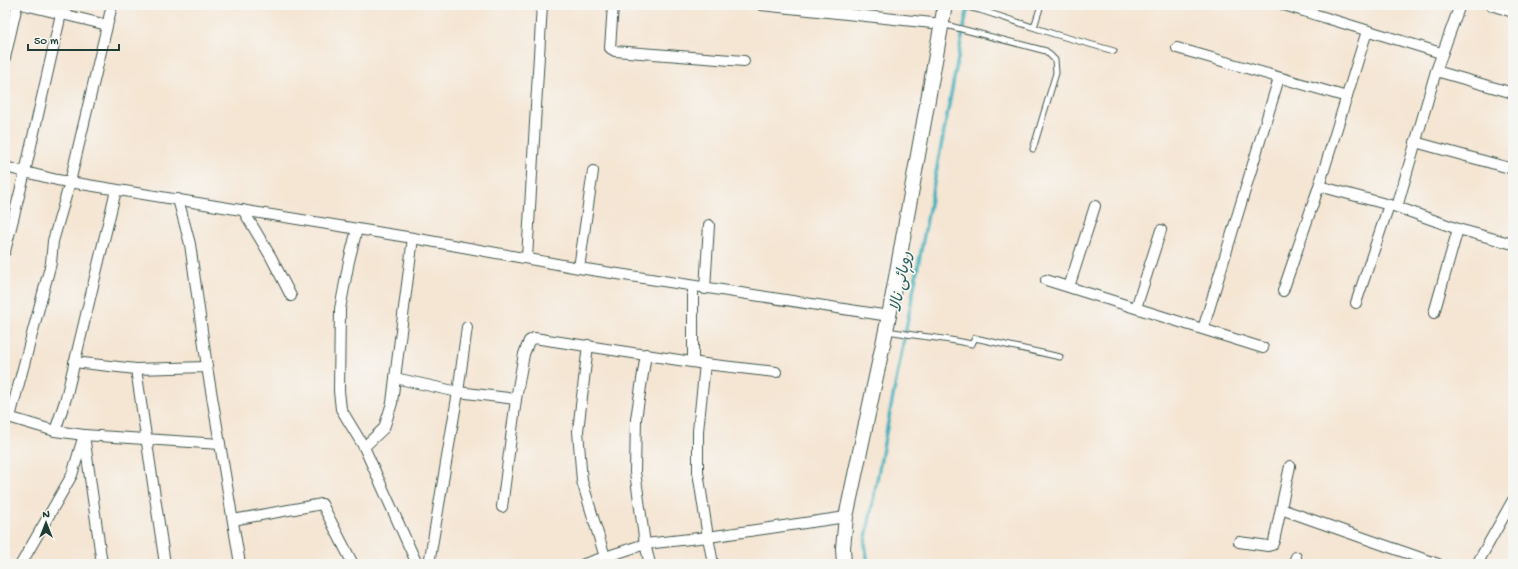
<svg xmlns="http://www.w3.org/2000/svg" width="1518" height="569" viewBox="0 0 1518 569" font-family="'Gochi Hand','Playpen Sans Arabic',sans-serif">
<style>
.lines{fill:none;stroke-linecap:round;stroke-linejoin:round}
.stream{stroke:#41b0bc;stroke-width:3.5}
.lane-casing{stroke:#3f564c;stroke-width:7}
.street-casing{stroke:#3f564c;stroke-width:12}
.secondary-casing{stroke:#3f564c;stroke-width:16}
.lane{stroke:#fff;stroke-width:5}
.street{stroke:#fff;stroke-width:10}
.secondary{stroke:#fff;stroke-width:14}
.labels{text-anchor:middle;dominant-baseline:central;stroke-width:3.5;stroke-linejoin:round;paint-order:stroke}
.water-label{font-size:16px;font-style:italic;fill:#29605d;stroke:#f6f6f2}
</style>
<rect width="100%" height="100%" fill="#f6f6f2"/>
<filter id="ink" filterUnits="userSpaceOnUse"><feTurbulence type="fractalNoise" baseFrequency=".025" numOctaves="2"/><feDisplacementMap in="SourceGraphic" scale="8" xChannelSelector="R" yChannelSelector="G"/><feConvolveMatrix kernelMatrix="1 2 1 2 8 2 1 2 1" color-interpolation-filters="sRGB"/></filter>
<filter id="wash" filterUnits="userSpaceOnUse"><feTurbulence type="fractalNoise" baseFrequency=".012" numOctaves="4" result="noise"/><feDisplacementMap in="SourceGraphic" scale="16" xChannelSelector="R" yChannelSelector="G"/><feGaussianBlur stdDeviation="0.9" result="paint"/><feColorMatrix in="noise" values="0 0 0 0 0 0 0 0 0 0 0 0 0 0 0 0 0 1.4 0 .05"/><feComposite in="paint" operator="in"/></filter>
<g filter="url(#wash)">
<rect width="100%" height="100%" fill="#f5e5d3"/>
<g class="lines">
<!-- stream -->
<polyline class="stream" points="868,564 865,543 872,506 968,6"/>
</g>
</g>
<g filter="url(#ink)">
<g class="lines">
<defs>
<g id="lane">
<polyline points="959,5 980,10 1054,34 1114,51"/>
<polyline points="942,24 1046,51 1055,60 1056,73 1033,149"/>
<polyline points="1034,27 1041,5"/>
<path d="M887 331C916 336 944 338 972 344L975 338 1060 357"/>
</g>
<g id="street">
<polyline points="25,5 107,25"/>
<polyline points="613,5 610,48 615,51 744,61"/>
<polyline points="761,5 942,24"/>
<polyline points="1284,5 1441,53"/>
<polyline points="1491,5 1513,12"/>
<polyline points="1177,48 1347,97"/>
<polyline points="5,58 17,5"/>
<polyline points="1436,71 1513,93"/>
<polyline points="1415,142 1513,169"/>
<polyline points="5,167 57,180 413,238 579,268 889,316"/>
<polyline points="1319,186 1397,207 1458,229 1513,244"/>
<polyline points="178,199 190,244 207,367"/>
<polyline points="1397,207 1436,71 1460,5"/>
<polyline points="243,210 271,257 291,296"/>
<polyline points="357,229 349,261 340,309 339,391 341,409 364,447 417,564"/>
<polyline points="413,238 395,378 458,392 429,564"/>
<polyline points="5,251 25,172 63,5"/>
<polyline points="527,258 542,5"/>
<polyline points="579,268 593,171"/>
<polyline points="1046,280 1263,348"/>
<polyline points="693,287 693,361"/>
<polyline points="1069,287 1095,206"/>
<polyline points="705,289 709,225"/>
<polyline points="1283,291 1319,186 1367,31"/>
<polyline points="1356,303 1389,205"/>
<polyline points="1136,308 1161,230"/>
<polyline points="1434,313 1458,229"/>
<polyline points="467,327 458,392 516,399 502,507"/>
<polyline points="1203,329 1279,78"/>
<polyline points="588,345 578,431 582,481 605,557"/>
<polyline points="646,354 636,419 635,472 645,544 650,564"/>
<polyline points="74,362 136,369 165,564"/>
<polyline points="705,364 698,431 698,472 708,537 846,517"/>
<polyline points="136,369 207,367 220,444"/>
<polyline points="516,399 524,354 529,341 534,338 705,364 776,372"/>
<polyline points="5,416 55,431 66,398 116,190"/>
<polyline points="10,417 51,263 53,241 70,182 112,5"/>
<polyline points="55,431 84,435 102,564"/>
<polyline points="364,447 384,428 392,403 395,378"/>
<polyline points="1281,509 1438,564"/>
<polyline points="233,520 322,504 353,564"/>
<polyline points="1239,542 1268,546 1272,545 1274,541 1290,466"/>
<polyline points="21,564 72,475 84,435 220,444 240,564"/>
<polyline points="584,564 645,544 708,537 713,564"/>
<polyline points="1293,564 1296,557"/>
<polyline points="1477,564 1513,500"/>
</g>
<polyline id="secondary" points="844,564 843,548 846,517 889,316 945,5"/>
</defs>
<!-- lane casing -->
<use href="#lane" class="lane-casing"/>
<!-- street casing -->
<use href="#street" class="street-casing"/>
<!-- secondary casing -->
<use href="#secondary" class="secondary-casing"/>
<!-- lane -->
<use href="#lane" class="lane"/>
<!-- street -->
<use href="#street" class="street"/>
<!-- secondary -->
<use href="#secondary" class="secondary"/>
</g>
</g>
<g class="labels">
<!-- water labels -->
<g class="water-label">
<text transform="translate(903 282) rotate(-79)">روہائی نالا</text>
</g>
</g>
<!-- margin -->
<rect width="1518" height="569" fill="none" stroke="#f6f6f2" stroke-width="20"/>
<!-- north arrow -->
<g transform="translate(46 523)" stroke="#f6f6f2" stroke-width="3" paint-order="stroke">
<path d="M0-3L7 15L0 10L-7 15Z" fill="#1f3d34"/>
<text y="-6" font-size="11" font-weight="bold" text-anchor="middle" fill="#1f3d34">N</text>
</g>
<!-- scale -->
<path d="M28 44v6h91v-6" fill="none" stroke="#1f3d34" stroke-width="2"/>
<text x="34" y="44" font-size="12" fill="#1f3d34" stroke="#f6f6f2" stroke-width="3" paint-order="stroke">50 m</text>
</svg>
